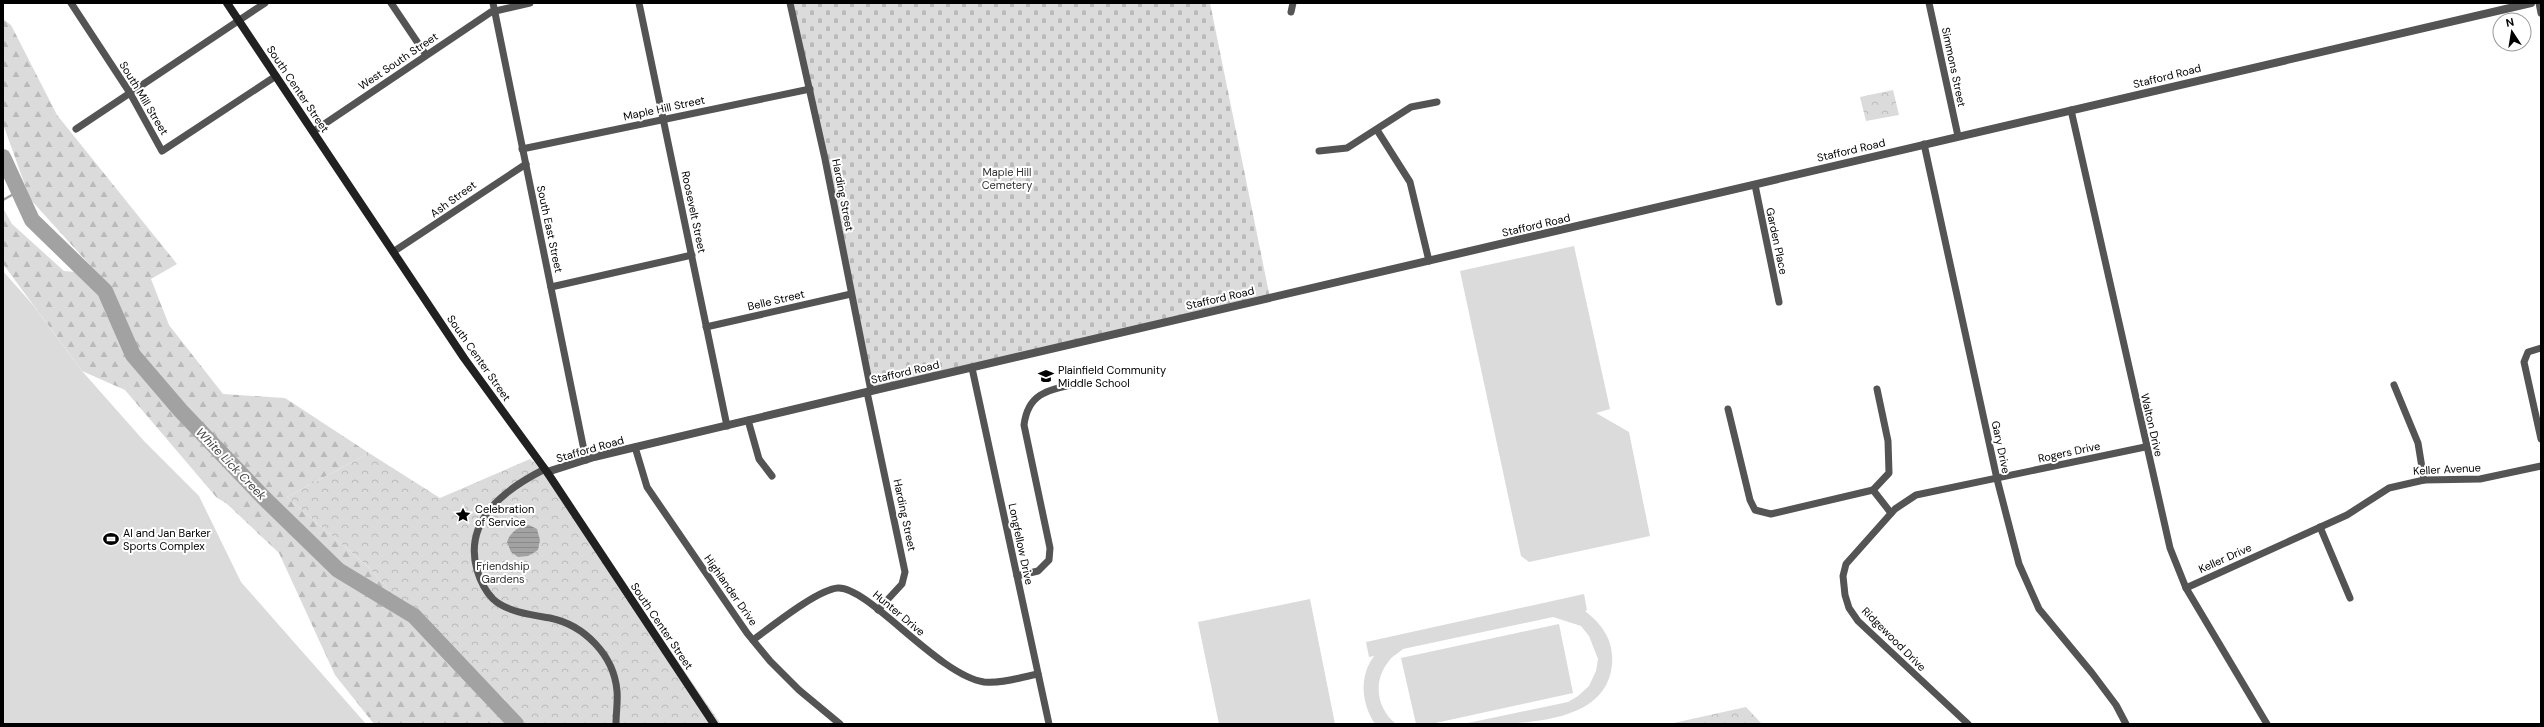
<svg xmlns="http://www.w3.org/2000/svg" width="2544" height="727" viewBox="0 0 2544 727" font-family="'DM Sans',sans-serif">
<style>
.grass{fill:#dbdbdb}
.forest{fill:url(#forest-firs)}
.cemetery{fill:url(#cemetery-stones)}
.park{fill:url(#park-crowns)}
.water{fill:url(#water-rules)}
.lines{fill:none;stroke-linecap:round;stroke-linejoin:round}
.stream{stroke:#a2a2a2;stroke-width:2.5}
.river{stroke:#a2a2a2;stroke-width:16}
.minor{stroke:#545454;stroke-width:7}
.tertiary{stroke:#545454;stroke-width:8}
.secondary{stroke:#212121;stroke-width:8}
.labels{text-anchor:middle;dominant-baseline:central;stroke-width:4;stroke-linejoin:round;paint-order:stroke}
.street-label{font-size:11px;fill:#000;stroke:#fff}
.park-label{font-size:11px;fill:#323232;stroke:#fff}
.poi-label{font-size:11px;fill:#000;stroke:#fff;text-anchor:start}
.water-label{font-size:12px;font-style:italic;fill:#434343;stroke:#fff}
</style>
<defs>
<pattern id="forest-firs" width="22" height="20" patternUnits="userSpaceOnUse"><rect width="22" height="20" fill="#dbdbdb"/><path d="M5 1l3.5 6h-7zM16 11l3.5 6h-7z" fill="#bababa"/></pattern>
<pattern id="cemetery-stones" width="16" height="16" patternUnits="userSpaceOnUse"><rect width="16" height="16" fill="#dbdbdb"/><path d="M2 7V4a2 2 0 0 1 4 0v3zM10 15v-3a2 2 0 0 1 4 0v3z" fill="#bababa"/></pattern>
<pattern id="park-crowns" width="20" height="18" patternUnits="userSpaceOnUse"><rect width="20" height="18" fill="#dbdbdb"/><path d="M2 6a3 3 0 1 1 6 0M12 15a3 3 0 1 1 6 0" fill="none" stroke="#bababa"/></pattern>
<pattern id="water-rules" width="6" height="5" patternUnits="userSpaceOnUse"><rect width="6" height="5" fill="#a2a2a2"/><path d="M0 2.5h6" fill="none" stroke="#8a8a8a"/></pattern>
</defs>
<rect width="100%" height="100%" fill="#fff"/>
<!-- grass -->
<g class="grass">
<polygon points="1574,246 1610,409 1596,413 1629,432 1650,536 1529,562 1521,556 1460,271"/>
<polygon points="3,271 33,305 82,371 144,441 199,496 241,582 366,724 3,724"/>
<path d="M1584 594 1587 610 1585 611C1603 625 1614 641 1612 665 1606 727 1514 724 1463 724L1568 702 1578 696 1589 686 1596 671 1598 659 1589 636 1581 626 1553 617 1403 649C1399 653 1392 656 1389 661 1372 681 1377 709 1396 724H1375C1361 703 1359 676 1374 656L1369 657 1366 642Z"/>
<polygon points="1310,599 1335,724 1219,724 1198,622"/>
<polygon points="1559,624 1573,693 1431,724 1416,724 1401,658"/>
</g>
<!-- forest -->
<polygon class="forest" points="3,19 11,25 57,115 177,264 151,279 169,325 223,394 285,398 369,453 287,497 367,566 401,602 507,703 515,724 374,724 335,675 279,553 226,503 217,498 125,390 82,371 3,264 3,208 12,224 64,271 98,274 30,199 3,124"/>
<!-- cemetery -->
<polygon class="cemetery" points="791,3 1210,3 1270,298 871,391"/>
<!-- park -->
<g class="park">
<polygon points="1893,90 1899,115 1866,121 1860,97"/>
<polygon points="369,453 440,498 530,459 547,472 721,724 516,724 505,700 427,630 367,566 287,497"/>
<polygon points="1746,707 1762,724 1669,724"/>
</g>
<!-- water -->
<path class="water" d="M529 525 537 529 540 540 538 550 528 556 518 557 511 552 507 542C511 531 518 527 529 525Z"/>
<g class="lines">
<!-- stream -->
<polyline class="stream" points="3,200 19,191"/>
<!-- river -->
<polyline class="river" points="3,157 32,220 105,291 133,355 181,411 264,498 338,570 414,616 516,724"/>
<!-- minor -->
<g class="minor">
<polyline points="71,3 130,93 162,151 276,76"/>
<polyline points="391,3 426,55"/>
<polyline points="493,3 586,460"/>
<polyline points="639,3 727,426"/>
<polyline points="790,3 825,159 871,391"/>
<polyline points="1929,3 1958,136"/>
<polyline points="2539,3 2541,13"/>
<polyline points="1291,12 1293,3"/>
<polyline points="2071,110 2170,548 2186,588 2267,724"/>
<polyline points="76,129 265,3"/>
<polyline points="1377,130 1410,182 1429,261"/>
<polyline points="314,131 491,12 530,3"/>
<polyline points="1924,144 1997,479 2019,564 2039,609 2092,673 2116,705 2126,724"/>
<polyline points="522,149 810,89"/>
<polyline points="1319,151 1347,148 1411,107 1437,102"/>
<polyline points="1755,185 1779,302"/>
<polyline points="393,252 526,164"/>
<polyline points="551,287 692,255"/>
<polyline points="706,327 851,294"/>
<polyline points="2541,348 2528,352 2524,362 2541,439"/>
<polyline points="972,368 1049,724"/>
<polyline points="2394,385 2418,443 2424,480"/>
<polyline points="867,392 905,572 902,584 878,610"/>
<polyline points="1728,409 1750,500 1755,510 1771,514 1873,490 1889,473 1888,441 1877,389"/>
<polyline points="748,420 759,459 772,476"/>
<polyline points="635,447 647,487 747,633 770,661 799,690 840,724"/>
<path d="M545 469C505 489 463 520 477 570 480 580 485 591 493 599 507 612 531 615 550 618 584 625 614 655 617 691 618 701 616 713 616 724"/>
<polyline points="1873,490 1891,513"/>
<polyline points="2320,527 2350,598"/>
<path d="M1017 576 1038 571 1049 560 1050 548 1024 425C1028 393 1048 390 1076 384"/>
<polyline points="2186,588 2347,515 2389,488 2424,480 2480,479 2541,466"/>
<path d="M753 640C771 627 818 589 838 588 868 586 938 675 984 682 1002 684 1021 677 1038 674"/>
<polyline points="1968,724 1858,621 1849,608 1845,595 1843,576 1846,564 1895,509 1916,495 2145,447"/>
</g>
<!-- tertiary -->
<polyline class="tertiary" points="547,472 594,457 871,391 2531,3"/>
<!-- secondary -->
<polyline class="secondary" points="227,3 464,358 547,472 714,724"/>
</g>
<!-- icons -->
<defs>
<symbol id="school-bare" viewBox="-9 -9 18 18"><path d="M0-5L7-2L0 1L-7-2ZM-4 1L0 2.5L4 1V4Q0 6-4 4Z" fill="#000" stroke="#fff" stroke-width="2.5" paint-order="stroke"/></symbol>
<symbol id="sight-bare" viewBox="-9 -9 18 18"><path d="M0-6L1.8-2.2L6-1.7L2.9 1.2L3.7 5.4L0 3.3L-3.7 5.4L-2.9 1.2L-6-1.7L-1.8-2.2Z" fill="#000" stroke="#fff" stroke-width="2.5" paint-order="stroke"/></symbol>
<symbol id="stadium-bare" viewBox="-9 -9 18 18"><path d="M0-5a6.5 5 0 1 0 0 10a6.5 5 0 1 0 0-10ZM-3.5-1.8h7v3.6h-7Z" fill="#000" stroke="#fff" stroke-width="2.5" paint-order="stroke"/></symbol>
</defs>
<g fill-rule="evenodd">
<use href="#school-bare" x="1035" y="365" width="22" height="22"/>
<use href="#sight-bare" x="452" y="504" width="22" height="22"/>
<use href="#stadium-bare" x="100" y="528" width="22" height="22"/>
</g>
<g class="labels">
<!-- street labels -->
<g class="street-label">
<text transform="translate(398 61) rotate(-34)">West South Street</text>
<text transform="translate(1954 67) rotate(78)">Simmons Street</text>
<text transform="translate(2167 76) rotate(-14)">Stafford Road</text>
<text transform="translate(298 89) rotate(56)">South Center Street</text>
<text transform="translate(144 98) rotate(59)">South Mill Street</text>
<text transform="translate(664 108) rotate(-12)">Maple Hill Street</text>
<text transform="translate(1851 150) rotate(-13)">Stafford Road</text>
<text transform="translate(843 195) rotate(79)">Harding Street</text>
<text transform="translate(453 199) rotate(-36)">Ash Street</text>
<text transform="translate(694 212) rotate(78)">Roosevelt Street</text>
<text transform="translate(1536 225) rotate(-13)">Stafford Road</text>
<text transform="translate(550 229) rotate(78)">South East Street</text>
<text transform="translate(1777 241) rotate(78)">Garden Place</text>
<text transform="translate(1220 298) rotate(-13)">Stafford Road</text>
<text transform="translate(776 300) rotate(-13)">Belle Street</text>
<text transform="translate(479 358) rotate(55)">South Center Street</text>
<text transform="translate(905 372) rotate(-13)">Stafford Road</text>
<text transform="translate(2152 425) rotate(77)">Walton Drive</text>
<text transform="translate(2001 447) rotate(78)">Gary Drive</text>
<text transform="translate(590 449) rotate(-16)">Stafford Road</text>
<text transform="translate(2069 452) rotate(-12)">Rogers Drive</text>
<text transform="translate(2447 469) rotate(-3)">Keller Avenue</text>
<text transform="translate(905 515) rotate(78)">Harding Street</text>
<text transform="translate(1021 544) rotate(78)">Longfellow Drive</text>
<text transform="translate(2225 558) rotate(-24)">Keller Drive</text>
<text transform="translate(731 590) rotate(55)">Highlander Drive</text>
<text transform="translate(899 613) rotate(40)">Hunter Drive</text>
<text transform="translate(662 626) rotate(56)">South Center Street</text>
<text transform="translate(1894 639) rotate(45)">Ridgewood Drive</text>
</g>
<!-- park labels -->
<g class="park-label">
<text x="1007" y="172">Maple Hill<tspan x="1007" dy="13">Cemetery</tspan></text>
<text x="503" y="566">Friendship<tspan x="503" dy="13">Gardens</tspan></text>
</g>
<!-- poi labels -->
<g class="poi-label">
<text x="1058" y="370">Plainfield Community<tspan x="1058" dy="13">Middle School</tspan></text>
<text x="475" y="509">Celebration<tspan x="475" dy="13">of Service</tspan></text>
<text x="123" y="533">Al and Jan Barker<tspan x="123" dy="13">Sports Complex</tspan></text>
</g>
<!-- water labels -->
<g class="water-label">
<text transform="translate(231 464) rotate(46)">White Lick Creek</text>
</g>
</g>
<!-- border -->
<rect width="2544" height="727" fill="none" stroke="#000000" stroke-width="8"/>
<!-- north arrow -->
<g transform="translate(2512 32) rotate(348)"><circle r="19" fill="#ffffff" stroke="#999999"/>
<path d="M0-3L7 15L0 10L-7 15Z" fill="#000000"/>
<text y="-6" font-size="11" font-weight="bold" text-anchor="middle" fill="#000000">N</text>
</g>
</svg>
